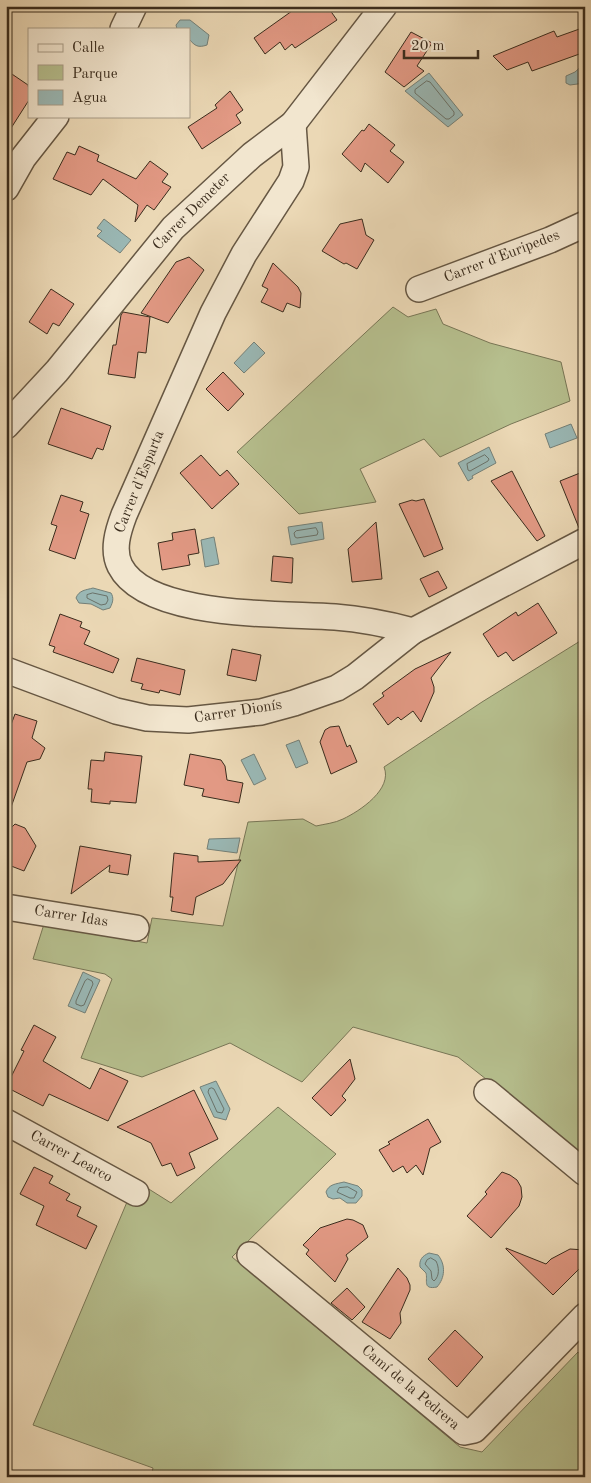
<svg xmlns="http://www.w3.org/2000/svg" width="591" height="1483" viewBox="0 0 591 1483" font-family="'Old Standard TT',serif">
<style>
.green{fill:#b6bf8e;stroke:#787656}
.water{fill:#9ab8b5;stroke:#748078}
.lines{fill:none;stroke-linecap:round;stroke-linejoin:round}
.shore{stroke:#6a7269;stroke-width:1}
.building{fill:#e29984;stroke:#3a2c1d}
.street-casing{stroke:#665743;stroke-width:28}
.street{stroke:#f2e6cf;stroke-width:25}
.labels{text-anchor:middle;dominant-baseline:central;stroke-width:4;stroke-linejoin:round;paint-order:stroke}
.street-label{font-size:15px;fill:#3a2c1d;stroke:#f2e6cf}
</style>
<rect width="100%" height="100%" fill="#ebd8b5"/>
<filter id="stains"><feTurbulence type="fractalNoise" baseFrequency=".004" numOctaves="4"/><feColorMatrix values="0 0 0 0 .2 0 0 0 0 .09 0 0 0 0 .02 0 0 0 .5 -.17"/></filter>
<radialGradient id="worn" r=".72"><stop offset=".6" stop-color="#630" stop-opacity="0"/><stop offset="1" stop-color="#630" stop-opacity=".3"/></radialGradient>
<!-- green -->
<g class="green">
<polygon points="393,307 408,317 436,309 443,324 490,343 561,362 570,401 511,424 440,457 424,439 360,469 376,502 299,514 237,452"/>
<path d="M585 638V1157L458 1057 353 1027 302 1082 230 1043 142 1077 81 1058 112 979 105 974 33 959 44 924 147 943 152 918 223 926 248 822 303 819 316 826C325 824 335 823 343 819 360 811 393 789 384 767L482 702Z"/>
<polygon points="278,1107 336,1154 232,1257 460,1447 482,1452 578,1352 585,1360 585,1477 151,1477 153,1468 33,1425 127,1202 144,1186 171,1203"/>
</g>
<!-- water -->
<g class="water">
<path d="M180 20H190L209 35 207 45C198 48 195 46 189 39V29H177L176 25Z"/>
<polygon points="585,63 585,83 570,85 566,83 566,76 575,72"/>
<polygon points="429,73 463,115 448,127 405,91"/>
<polygon points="104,219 131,240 120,253 97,236 102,231 97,228"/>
<polygon points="254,342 265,353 244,373 234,363"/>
<polygon points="571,424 577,438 550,448 545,434"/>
<polygon points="489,447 496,463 472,476 473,478 468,481 458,463"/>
<polygon points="322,522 324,539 291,545 288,527"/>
<polygon points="214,537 219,564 205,567 201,540"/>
<path d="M93 588 111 593C114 598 113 602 110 608L103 610 91 604 79 603 76 598C79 590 86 590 93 588Z"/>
<polygon points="299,740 308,763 296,768 286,745"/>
<polygon points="254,754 266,779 254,785 241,760"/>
<polygon points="240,838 237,853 207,849 209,839"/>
<polygon points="83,972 100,980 85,1013 68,1006"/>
<polygon points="216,1081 230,1109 226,1120 214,1117 200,1087"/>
<path d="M344 1182 358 1186 362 1190V1196L356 1203H347L340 1198 333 1199 328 1197 326 1192C329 1184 336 1184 344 1182Z"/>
<path d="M429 1253 438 1255C446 1265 445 1278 437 1287 422 1290 428 1280 426 1273L420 1267C419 1260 422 1256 429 1253Z"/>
</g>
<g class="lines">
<!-- shore -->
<g class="shore">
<polygon points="427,81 430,82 454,112 454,115 449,119 446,119 415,93 415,90"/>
<polygon points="485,455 489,459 488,461 470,471 468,470 467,464"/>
<polygon points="316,528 318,532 317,535 297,538 295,537 294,533 296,531"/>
<polygon points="93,593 107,596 108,600 106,604 101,605 87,598 87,595"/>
<polygon points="88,979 92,981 93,984 84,1005 81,1006 76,1004 76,1001 85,981"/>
<polygon points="212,1088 214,1089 224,1109 222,1113 217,1112 208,1092 209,1089"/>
<polygon points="348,1187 357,1192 354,1198 350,1198 337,1192 339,1188"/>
<path d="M431 1258 436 1261C439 1267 440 1276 434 1281L432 1279 431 1271 425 1264 427 1260Z"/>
</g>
</g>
<!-- building -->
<g class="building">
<polygon points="299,6 306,6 308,10 314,6 327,6 337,20 295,48 292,44 285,50 280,42 265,54 254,38"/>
<polygon points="585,27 585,52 532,71 528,62 507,70 493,56 554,31 557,37"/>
<polygon points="411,32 432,43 417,66 424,71 404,87 385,72"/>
<polygon points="6,70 28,85 29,90 29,100 6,136"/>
<polygon points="230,91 243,110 236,115 241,123 202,149 188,127 217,108 215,105"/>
<polygon points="369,124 395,145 390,151 404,162 388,183 365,163 361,172 342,154 362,130 364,131"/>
<polygon points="79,146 99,155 97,161 136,179 150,161 168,174 162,182 171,187 154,210 147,205 135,222 138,205 103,179 91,195 53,179 67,152 75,155"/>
<polygon points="362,219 366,235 374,240 357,269 346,263 344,264 322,251 340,224"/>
<polygon points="189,257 204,270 168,323 141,313 176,262"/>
<polygon points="273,263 298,287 301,293 300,308 287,303 283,312 261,302 268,289 262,286"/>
<polygon points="51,289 74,304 59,326 53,323 47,334 29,322"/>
<polygon points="123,312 150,317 146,353 138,352 135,378 108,374 113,345 116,345 121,315"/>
<polygon points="223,372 244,394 228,411 206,389"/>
<polygon points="61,408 111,426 103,450 97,448 92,459 48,444"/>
<polygon points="201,455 220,476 227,470 239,484 212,509 180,473"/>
<polygon points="512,471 545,536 537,541 491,481"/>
<polygon points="585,471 585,527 579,528 560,481"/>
<polygon points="61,495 83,502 80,511 89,514 75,559 49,550 57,526 51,524"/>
<polygon points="424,499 443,549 424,557 399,504 412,500 416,501"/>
<polygon points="376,522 382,579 352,582 348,549"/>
<polygon points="195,529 199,553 188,555 190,565 162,570 158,543 173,540 172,533"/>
<polygon points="273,556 293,558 292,583 271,581"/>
<polygon points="438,571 447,588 429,597 420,579"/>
<polygon points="538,603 557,633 513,661 506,652 498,657 483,634 516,612 518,616"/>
<polygon points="60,614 82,622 80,627 90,631 84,644 119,659 113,673 53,652 55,647 49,645"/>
<polygon points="232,649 261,655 256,681 227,675"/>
<polygon points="451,652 431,678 434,687 434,692 421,722 413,711 401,720 398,717 388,725 373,704 384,696 382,693 415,669"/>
<polygon points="137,658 185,670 180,695 160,690 159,693 141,689 143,684 131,681"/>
<polygon points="15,714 37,721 32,738 45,748 40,759 27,762 9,813 6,812 6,738"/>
<polygon points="339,726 347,747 350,745 357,762 331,774 320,742 325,730 330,727"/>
<polygon points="105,752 142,756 136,803 110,801 110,804 91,802 92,789 88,789 91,760 104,761"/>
<polygon points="190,754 221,760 225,766 227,780 243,783 239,803 202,796 204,789 184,785"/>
<polygon points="15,824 25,828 36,846 24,871 6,864 6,829 11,828"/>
<polygon points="80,846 131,855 128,875 109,872 110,865 71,894"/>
<polygon points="174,853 198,856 198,862 241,860 223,884 196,897 193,915 171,911 173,897 170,897"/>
<polygon points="34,1025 56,1037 43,1061 90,1089 100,1068 128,1081 108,1121 49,1094 43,1106 6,1087 24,1051 21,1050"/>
<polygon points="350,1059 355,1079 342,1096 346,1100 331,1116 312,1098"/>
<polygon points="194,1090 218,1139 189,1153 195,1168 177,1176 171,1163 162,1166 151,1143 117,1127"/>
<polygon points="428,1119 441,1142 430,1148 423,1175 416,1165 407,1173 403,1166 393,1172 379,1150 390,1144 388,1142"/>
<polygon points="34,1167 53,1176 49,1183 70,1194 66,1200 81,1207 77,1216 97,1226 86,1249 36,1225 44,1206 20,1194"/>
<polygon points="502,1172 510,1175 517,1180 521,1187 522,1197 519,1206 491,1238 467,1216 487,1194 485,1192"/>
<polygon points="347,1219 353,1220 363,1225 368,1237 346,1255 348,1259 335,1282 306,1254 309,1250 303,1245 320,1228"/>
<polygon points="506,1248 546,1264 551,1259 570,1249 585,1250 585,1263 553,1295 506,1249"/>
<polygon points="398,1268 407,1278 410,1285 410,1290 400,1313 401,1323 390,1339 362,1322"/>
<polygon points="347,1288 365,1307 352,1320 331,1303"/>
<polygon points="455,1330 483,1357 457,1387 428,1359"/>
</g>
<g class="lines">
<defs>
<g id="street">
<polyline points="123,29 134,6"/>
<path d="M293 124 296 167 291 181 244 254 213 313 124 515C118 531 112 550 120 566 147 619 283 613 335 617 362 619 387 624 413 631"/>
<polyline points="6,188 23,158 56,116"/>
<polyline points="419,289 550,240 585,224"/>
<polyline points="6,426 57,371 173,228 252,155 293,124 384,6"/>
<polyline points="6,670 116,711 147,718 188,720 261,712 294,703 337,688 355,677 413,631 585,541"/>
<polyline points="6,907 136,928"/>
<polyline points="487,1092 585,1173"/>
<polyline points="6,1122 136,1193"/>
<polyline points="250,1255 464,1432 474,1430 482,1422 585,1316"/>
</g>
</defs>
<!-- street casing -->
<use href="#street" class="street-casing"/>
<!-- street -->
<use href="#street" class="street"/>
</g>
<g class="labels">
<!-- street labels -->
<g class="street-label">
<text transform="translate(192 212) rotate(-45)">Carrer Demeter</text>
<text transform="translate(502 257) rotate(-21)">Carrer d'Euripedes</text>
<text transform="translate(140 482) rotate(-68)">Carrer d'Esparta</text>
<text transform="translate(238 712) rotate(-9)">Carrer Dionís</text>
<text transform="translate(71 917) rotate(9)">Carrer Idas</text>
<text transform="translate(71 1157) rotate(29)">Carrer Learco</text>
<text transform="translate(410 1388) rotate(40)">Camí de la Pedrera</text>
</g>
</g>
<!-- margin -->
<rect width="591" height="1483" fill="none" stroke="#ebd8b5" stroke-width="25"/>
<rect x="8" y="8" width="576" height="1468" fill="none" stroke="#3a2c1d" stroke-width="2.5"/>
<rect x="12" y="12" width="566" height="1458" fill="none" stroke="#3a2c1d"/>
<!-- legend -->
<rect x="28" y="28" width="162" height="90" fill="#f2e6cf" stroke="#a89c88"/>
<rect x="38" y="44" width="25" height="8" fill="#f2e6cf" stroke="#a89c88"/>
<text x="72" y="52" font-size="15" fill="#3a2c1d">Calle</text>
<rect x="38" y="65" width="25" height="15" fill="#b6bf8e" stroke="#a89c88"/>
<text x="72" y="78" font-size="15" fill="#3a2c1d">Parque</text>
<rect x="38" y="90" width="25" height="15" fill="#9ab8b5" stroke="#a89c88"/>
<text x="72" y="102" font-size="15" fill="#3a2c1d">Agua</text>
<!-- scale -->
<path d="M404 50v8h74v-8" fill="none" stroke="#3a2c1d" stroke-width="2.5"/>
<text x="411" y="50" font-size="15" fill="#3a2c1d" stroke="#f2e6cf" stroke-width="4" paint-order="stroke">20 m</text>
<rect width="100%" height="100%" filter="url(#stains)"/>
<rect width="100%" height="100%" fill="url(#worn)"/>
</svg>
